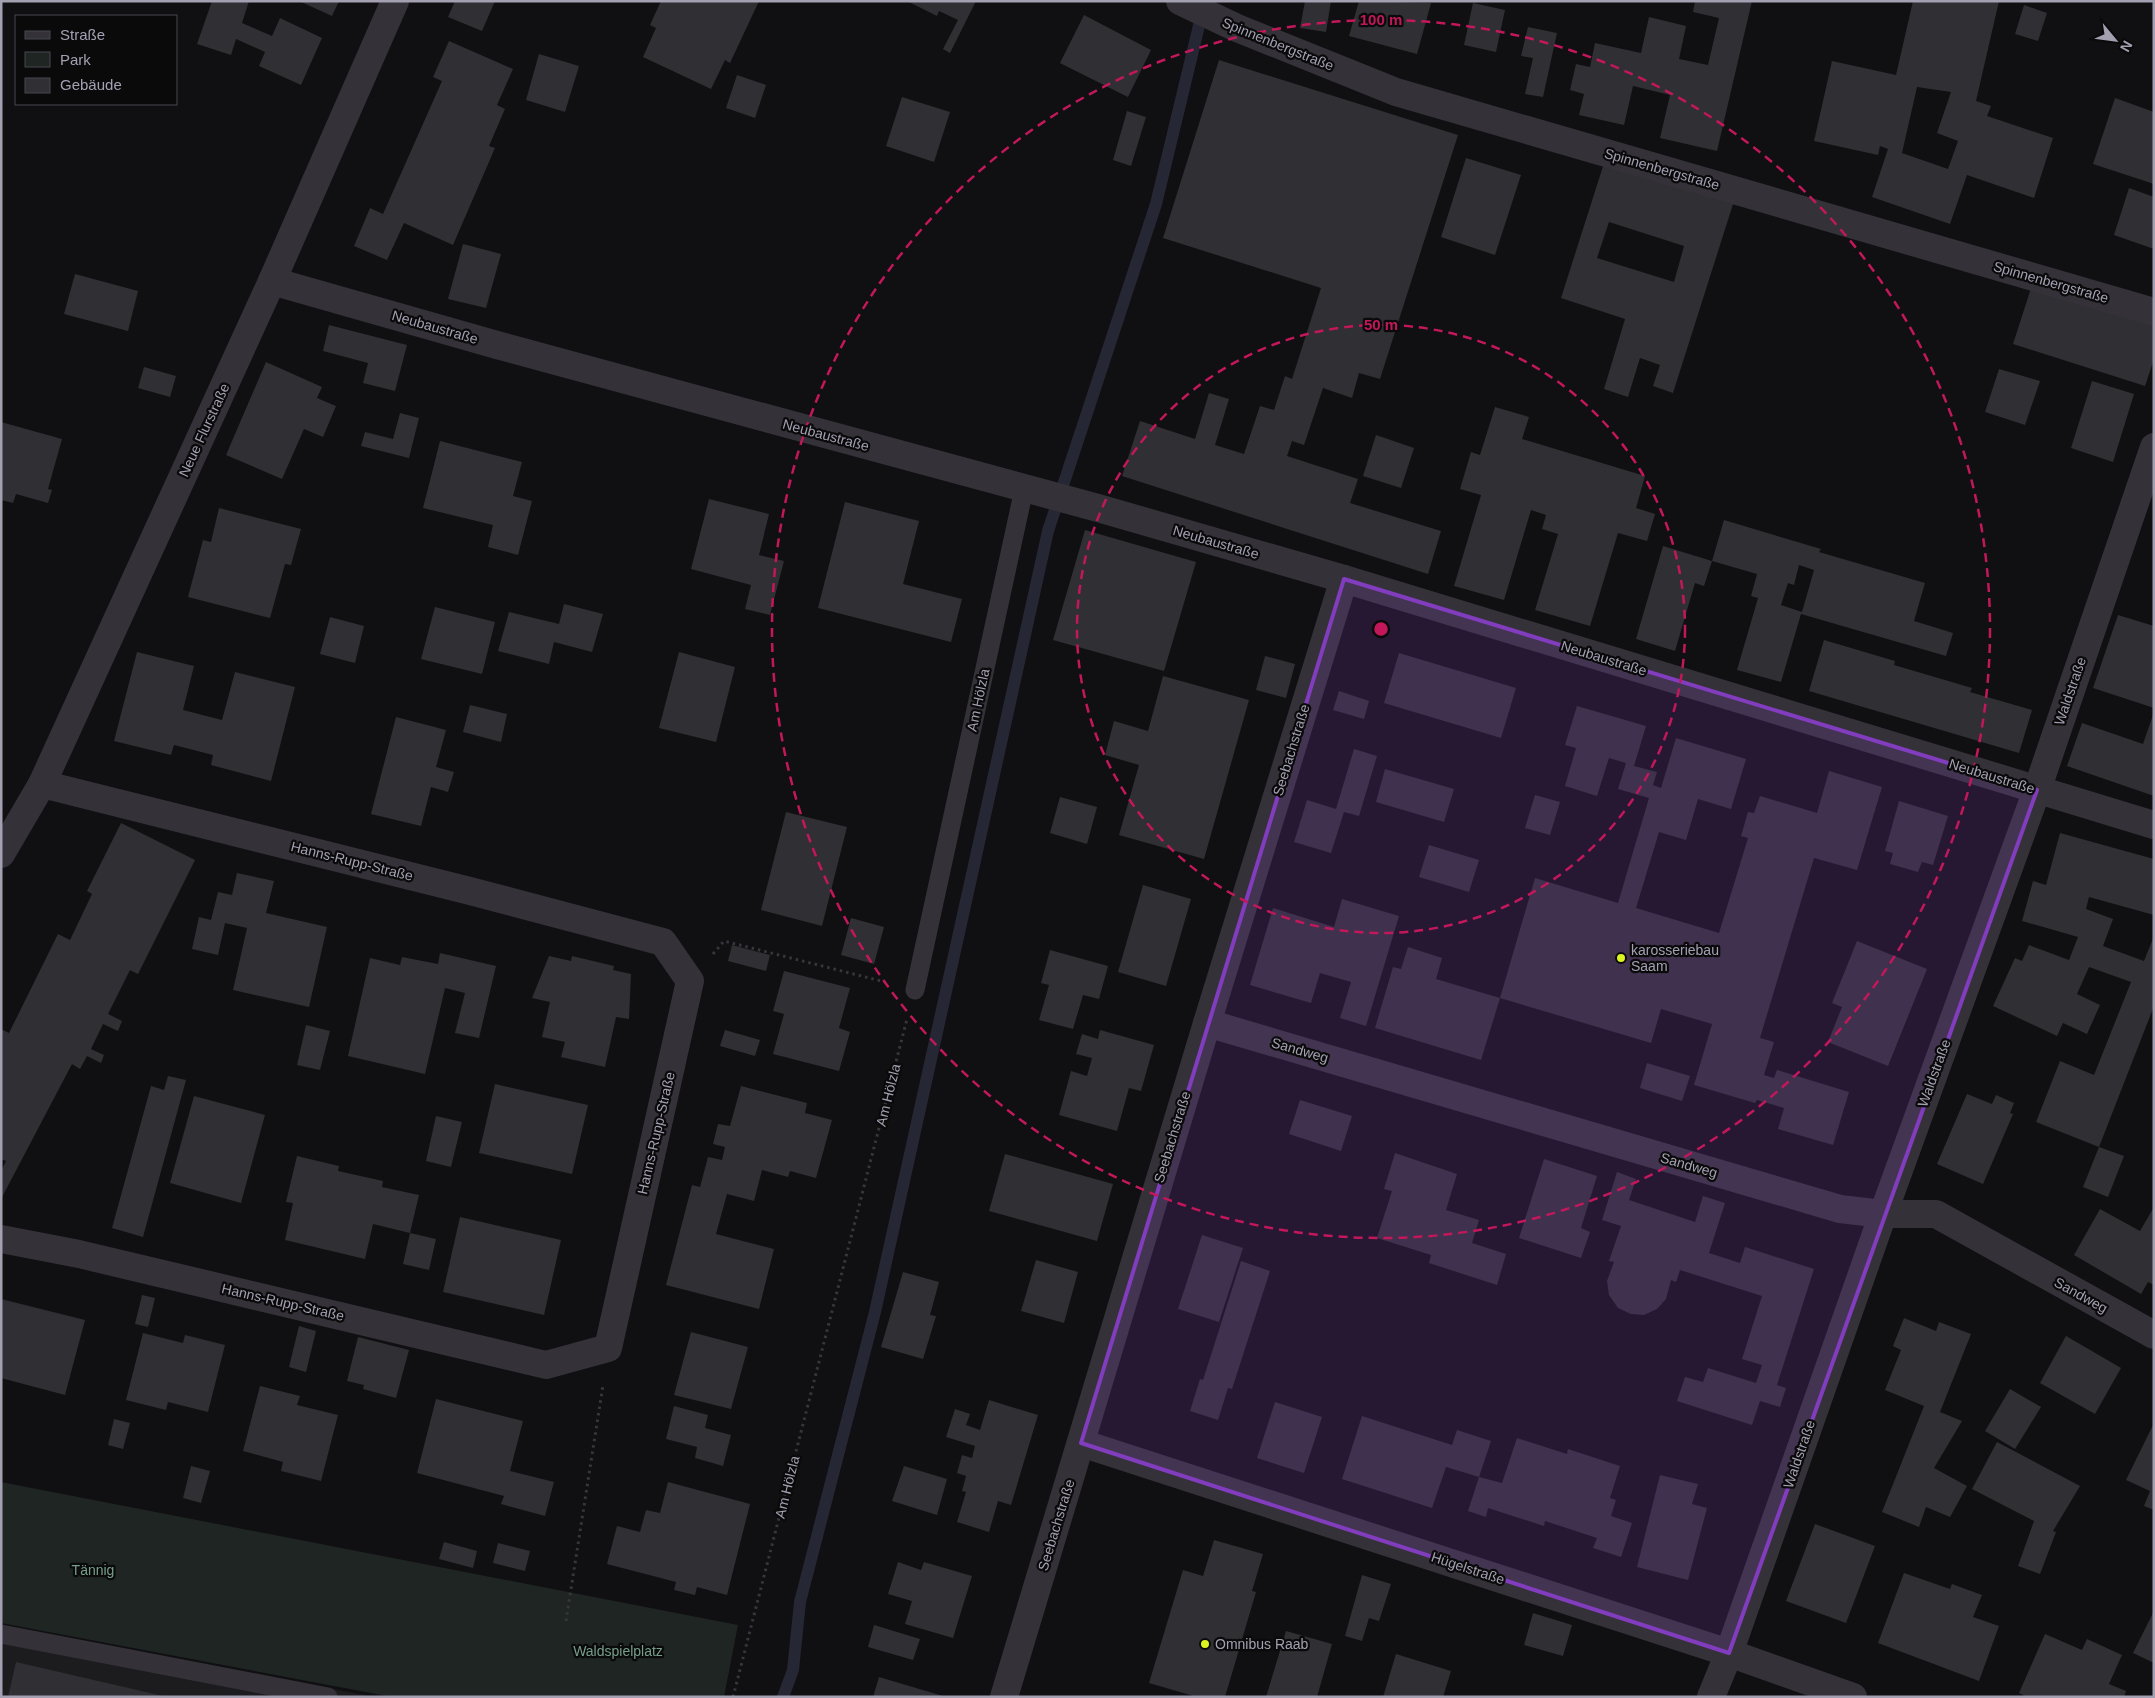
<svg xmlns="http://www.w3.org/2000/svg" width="2155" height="1698" viewBox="0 0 2155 1698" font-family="Helvetica,sans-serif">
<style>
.built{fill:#1c1b1e}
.green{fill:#1e2522}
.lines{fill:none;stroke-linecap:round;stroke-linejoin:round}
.stream{stroke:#262734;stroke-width:12}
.building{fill:#302f33;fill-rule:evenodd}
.path{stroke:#37363d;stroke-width:3;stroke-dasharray:2.5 4;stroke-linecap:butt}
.service{stroke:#343238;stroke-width:19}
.minor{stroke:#343238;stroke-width:28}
.marked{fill:#813dbd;fill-opacity:0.2;stroke:#813dbd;stroke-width:4;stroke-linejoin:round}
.ring{fill:none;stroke:#c2185b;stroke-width:2.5;stroke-dasharray:9 6}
.poi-dot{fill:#dbf523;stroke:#0b0a0b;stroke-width:2}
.labels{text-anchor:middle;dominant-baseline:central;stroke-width:4.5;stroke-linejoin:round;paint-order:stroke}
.street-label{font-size:14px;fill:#a3a0b2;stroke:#0b0a0b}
.poi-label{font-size:14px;fill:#a3a0b2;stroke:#0b0a0b;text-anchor:start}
.park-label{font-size:14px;fill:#769e8b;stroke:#0b0a0b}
.centre{fill:#c2185b;stroke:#0b0a0b;stroke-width:2.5}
.ring-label{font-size:15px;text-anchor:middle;font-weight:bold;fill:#c2185b;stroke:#0b0a0b;stroke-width:4.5;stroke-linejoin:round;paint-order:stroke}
</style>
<rect width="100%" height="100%" fill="#100f11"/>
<!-- built -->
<polygon class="built" points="1,1626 375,1697 1,1697"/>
<!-- green -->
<polygon class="green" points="1,1482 738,1625 724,1697 392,1697 1,1623"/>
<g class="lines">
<!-- stream -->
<polyline class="stream" points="783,1697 793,1670 800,1602 875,1312 1048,531 1156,204 1203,9"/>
</g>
<!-- building -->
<g class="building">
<polygon points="212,1 249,1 242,23 272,36 280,18 322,38 301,85 259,66 265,52 236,39 231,55 197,44"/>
<polygon points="299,1 339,1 332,16"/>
<polygon points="455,1 495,1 482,31 448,17"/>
<polygon points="661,1 759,1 730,63 725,60 711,89 643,57 656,28 650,25"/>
<polygon points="907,1 976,1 950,53 943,49 958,20 939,11 937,16"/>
<polygon points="1305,1 1331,1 1326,32 1300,28"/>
<polygon points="1359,1 1431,3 1417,54 1349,36"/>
<polygon points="1695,1 1752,1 1717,151 1660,138 1670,95 1633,86 1624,125 1579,115 1584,94 1570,90 1576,64 1590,67 1595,43 1641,53 1649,17 1686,26 1679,59 1708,65 1719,18 1693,12"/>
<path d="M1913 1H1999L1976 101 1991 106 1987 116 2053 138 2034 198 1967 175 1950 224 1872 197 1888 149 1880 146 1878 155 1814 141 1832 61 1896 75ZM1917 87 1951 92 1937 133 1958 141 1948 169 1902 153Z"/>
<polygon points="1473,3 1505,10 1496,52 1464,45"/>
<polygon points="2024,5 2047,13 2038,41 2015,34"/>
<polygon points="1084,15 1151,50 1128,97 1060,63"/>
<polygon points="1528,27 1557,33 1543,97 1525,94 1533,58 1521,56"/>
<polygon points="449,41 513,69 497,105 505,109 489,146 495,148 453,245 404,223 387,260 354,246 370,208 383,214 442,81 433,77"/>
<polygon points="539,54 579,66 565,112 526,100"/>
<polygon points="1219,60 1458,135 1380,379 1359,373 1352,398 1323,388 1304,445 1292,441 1287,456 1358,479 1350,503 1441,531 1428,574 1122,476 1140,421 1195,439 1209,393 1229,399 1215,445 1244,454 1260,406 1274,410 1285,376 1292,379 1321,288 1163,238"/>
<polygon points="737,75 766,85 755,118 726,108"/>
<polygon points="902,97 950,112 934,162 886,146"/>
<polygon points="2115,98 2154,112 2154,184 2093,164"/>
<polygon points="1127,111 1146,117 1131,166 1113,160"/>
<polygon points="1466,158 1521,175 1495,255 1441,237"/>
<path d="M1605 160 1734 201 1673 393 1653 386 1660 365 1640 358 1628 397 1604 389 1625 319 1561 298ZM1609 222 1684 246 1674 282 1597 258Z"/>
<polygon points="2129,188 2154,197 2154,249 2114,235"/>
<polygon points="463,244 501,254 486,308 448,299"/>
<polygon points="75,274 138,291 128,331 64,314"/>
<polygon points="2032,285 2154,324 2154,359 2145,386 2013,344"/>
<polygon points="329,325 407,345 395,391 363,383 368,363 323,351"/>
<polygon points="266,362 322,387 317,398 336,406 323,437 304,429 282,479 226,455"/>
<polygon points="144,367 176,376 170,397 138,388"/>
<polygon points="1999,369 2040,381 2025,425 1985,412"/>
<polygon points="2092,381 2134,394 2113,462 2071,448"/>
<polygon points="1495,407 1529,417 1522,439 1645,476 1636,508 1655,514 1647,541 1618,533 1590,626 1535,610 1558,534 1542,529 1546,515 1531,510 1504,600 1454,586 1481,495 1460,489 1471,452 1480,455"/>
<polygon points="400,413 419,418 409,458 361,446 365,432 393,439"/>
<polygon points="1,422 62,439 48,489 52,490 48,503 16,494 13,503 1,500"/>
<polygon points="1376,435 1414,448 1401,488 1363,476"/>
<polygon points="440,441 522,462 513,496 532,501 518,555 488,547 493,525 423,508"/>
<polygon points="709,499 769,514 759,555 784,561 770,615 745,609 751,585 691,569"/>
<polygon points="845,502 919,521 903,584 962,599 951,642 818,608"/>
<polygon points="219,508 301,529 291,565 285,564 270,618 188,597 203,540 211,542"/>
<path d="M1724 520 1821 549 1819 552 1925 583 1914 621 1953 633 1946 656 1801 614 1781 682 1737 670 1758 598 1751 596 1757 574 1712 561ZM1799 565 1814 570 1802 612 1781 605 1788 583 1794 585Z"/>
<polygon points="1085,530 1196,562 1164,671 1053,640"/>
<polygon points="1663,546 1712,561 1704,586 1695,583 1675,651 1636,639"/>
<polygon points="564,604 603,614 592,652 554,642 549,664 498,651 509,612 559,624"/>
<polygon points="435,607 495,622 482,674 421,659"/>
<polygon points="2118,615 2154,626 2154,708 2093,688"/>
<polygon points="330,617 364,626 355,663 320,654"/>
<polygon points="1824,640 1895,661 1894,665 1972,688 1970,692 2032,710 2019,753 1809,691"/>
<polygon points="137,652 194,666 183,710 222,720 235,672 295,687 271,781 211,765 213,755 174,745 171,755 114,741"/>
<polygon points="679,652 735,667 716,742 659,728"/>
<polygon points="1399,653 1516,688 1501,738 1384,703"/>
<polygon points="1265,656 1295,664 1286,698 1256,690"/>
<polygon points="1163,676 1249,700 1204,859 1119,835 1139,765 1105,755 1114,721 1148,731"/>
<polygon points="1339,691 1369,701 1364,719 1333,710"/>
<polygon points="470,705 507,714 501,742 463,732"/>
<polygon points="1577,706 1646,726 1634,766 1657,772 1653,785 1661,788 1676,738 1746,759 1731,809 1698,799 1686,840 1659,832 1636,908 1719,933 1748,838 1741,836 1748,812 1754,813 1760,796 1817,813 1829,771 1882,787 1857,870 1814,858 1760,1038 1774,1042 1764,1075 1774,1078 1777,1070 1849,1092 1833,1145 1778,1129 1784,1108 1757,1100 1755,1103 1694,1085 1712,1024 1661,1009 1651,1043 1500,998 1535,878 1618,903 1649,798 1618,789 1626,763 1609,758 1597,796 1565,786 1576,748 1565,745"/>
<polygon points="2154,712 2154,796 2067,766 2082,723 2143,744"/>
<polygon points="396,717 446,730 436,767 454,772 448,792 431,787 421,826 371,814"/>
<polygon points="1354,749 1377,756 1359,816 1344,812 1331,853 1294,842 1307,800 1336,809"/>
<polygon points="1385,769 1454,789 1444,822 1376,802"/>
<polygon points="1535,795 1560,802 1550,835 1525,828"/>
<polygon points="1060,797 1097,807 1087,844 1050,833"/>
<polygon points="1899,801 1948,816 1933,865 1922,862 1918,872 1890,864 1893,853 1885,851"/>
<polygon points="786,812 847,827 822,926 761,910"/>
<polygon points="121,823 195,860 138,974 130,970 108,1014 122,1021 118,1031 103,1024 91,1049 104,1055 101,1063 87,1056 80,1069 72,1064 1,1199 1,1171 6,1161 1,1159 1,1029 9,1033 58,934 70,940 92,894 87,891"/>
<polygon points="2060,833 2154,859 2154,915 2089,897 2086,909 2113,919 2103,946 2144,961 2154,936 2154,1006 2099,1147 2036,1122 2060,1061 2094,1075 2131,982 2089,967 2077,994 2100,1005 2087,1034 2063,1023 2057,1036 1993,1006 2015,958 2022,961 2029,945 2069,960 2078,937 2022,921 2033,881 2046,885"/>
<polygon points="1429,845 1479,860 1469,892 1419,877"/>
<polygon points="237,873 274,881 266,913 327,927 309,1007 233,990 247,928 225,923 218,955 192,949 199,917 211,920 218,892 232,895"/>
<polygon points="1143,885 1191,899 1166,986 1118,972"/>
<polygon points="1342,899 1399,916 1366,1026 1340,1018 1351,982 1320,973 1311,1003 1250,985 1273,908 1334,927"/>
<polygon points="851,918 884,927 874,964 841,955"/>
<polygon points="1857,941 1927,969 1888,1066 1828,1042 1842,1007 1832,1003"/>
<polygon points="732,945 770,955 766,971 728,961"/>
<polygon points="1408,947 1442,958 1436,979 1500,998 1481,1060 1375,1028 1393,967 1401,969"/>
<polygon points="1050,950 1108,966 1099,999 1083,995 1073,1029 1039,1020 1049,985 1041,983"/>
<polygon points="440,953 496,966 479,1038 455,1033 465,993 445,988 425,1074 348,1056 370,958 400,965 402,957 438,964"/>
<polygon points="549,956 571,961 572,956 614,966 613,970 631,974 629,1019 616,1017 605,1067 561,1057 565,1042 542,1037 550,1002 532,998"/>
<polygon points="784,971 850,988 839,1028 850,1032 839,1071 773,1054 784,1014 773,1011"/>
<polygon points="306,1025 330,1031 320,1070 297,1065"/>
<polygon points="725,1030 760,1040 755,1056 720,1046"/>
<polygon points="1100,1030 1154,1045 1141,1091 1129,1088 1117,1131 1059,1115 1071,1071 1087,1076 1092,1058 1076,1054 1082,1034 1098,1039"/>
<polygon points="1647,1063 1690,1076 1682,1101 1640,1088"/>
<polygon points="168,1076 186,1080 143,1237 112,1228 151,1086 164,1090"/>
<polygon points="495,1084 588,1105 572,1174 479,1153"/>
<polygon points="741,1086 807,1103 805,1113 832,1120 816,1178 790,1171 788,1177 762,1170 754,1201 727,1194 716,1234 774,1249 759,1309 666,1285 692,1185 700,1187 708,1157 722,1160 725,1147 713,1144 718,1124 730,1126"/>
<polygon points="1967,1094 1992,1104 1996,1095 2014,1103 2010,1113 2013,1114 1983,1184 1937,1164"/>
<polygon points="194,1096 265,1115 241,1203 170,1183"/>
<polygon points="1300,1100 1352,1116 1341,1151 1289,1134"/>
<polygon points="436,1116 462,1122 451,1167 426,1161"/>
<polygon points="2099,1147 2124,1156 2108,1197 2083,1187"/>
<polygon points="1395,1153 1457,1174 1446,1210 1479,1220 1472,1243 1506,1254 1497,1285 1429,1263 1431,1255 1377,1238 1392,1191 1384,1189"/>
<polygon points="1005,1154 1113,1184 1097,1241 989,1211"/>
<polygon points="297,1156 339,1166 338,1171 383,1181 382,1187 419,1195 410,1233 436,1239 429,1270 403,1264 410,1233 373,1224 365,1259 285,1240 293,1203 286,1202"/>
<polygon points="1544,1159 1597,1176 1581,1228 1590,1232 1581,1258 1519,1238"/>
<polygon points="1617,1172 1636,1179 1629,1200 1695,1222 1703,1196 1725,1203 1709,1253 1740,1263 1745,1247 1814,1269 1777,1385 1786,1388 1780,1407 1760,1401 1752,1425 1677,1401 1685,1377 1703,1382 1708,1368 1756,1383 1762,1365 1742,1359 1762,1296 1680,1270 1676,1282 1671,1280 1666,1299 1657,1309 1644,1315 1631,1314 1618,1308 1609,1295 1607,1281 1614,1262 1609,1261 1621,1226 1602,1220"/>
<polygon points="2154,1207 2154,1285 2148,1282 2141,1294 2074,1255 2100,1209 2140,1231"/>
<polygon points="460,1217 561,1240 544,1315 443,1292"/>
<polygon points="1202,1235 1243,1248 1219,1322 1178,1309"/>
<polygon points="1036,1260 1078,1272 1064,1323 1021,1311"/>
<polygon points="1241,1261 1270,1271 1232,1389 1228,1388 1218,1420 1190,1411 1200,1379 1203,1380"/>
<polygon points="903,1272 939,1282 930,1315 936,1316 923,1359 881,1347"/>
<polygon points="142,1295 155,1298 148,1327 135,1324"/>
<polygon points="1,1299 85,1320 65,1395 1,1378"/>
<polygon points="1904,1318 1936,1331 1939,1322 1971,1334 1940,1412 1962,1421 1934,1468 1967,1486 1950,1517 1926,1507 1919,1527 1882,1512 1924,1406 1885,1390 1901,1350 1893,1346"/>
<polygon points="299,1326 316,1331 306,1372 289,1367"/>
<polygon points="691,1332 748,1347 731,1409 674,1395"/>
<polygon points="143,1333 183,1343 185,1335 225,1345 208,1412 168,1402 166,1410 126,1400"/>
<polygon points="2066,1336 2121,1368 2095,1414 2040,1383"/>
<polygon points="358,1337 409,1350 396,1398 363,1389 364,1385 347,1381"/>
<polygon points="260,1386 300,1396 297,1405 338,1415 321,1481 281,1471 283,1462 243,1451"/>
<polygon points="2010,1389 2041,1407 2015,1449 1985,1431"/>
<polygon points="436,1399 523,1421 510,1471 554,1482 545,1516 501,1504 504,1496 417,1473"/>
<polygon points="989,1400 1038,1415 1011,1505 998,1501 989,1532 957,1522 966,1492 962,1491 966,1476 957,1473 962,1455 972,1458 975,1446 946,1437 955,1409 970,1414 966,1425 980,1430"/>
<polygon points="1275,1402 1322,1417 1304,1473 1257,1458"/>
<polygon points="674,1406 708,1415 705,1428 731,1435 723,1466 695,1458 697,1447 666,1439"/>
<polygon points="1362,1416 1452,1445 1457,1430 1491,1441 1479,1477 1446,1467 1432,1508 1342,1479"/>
<polygon points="114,1419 130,1423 123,1449 108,1445"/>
<polygon points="2154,1423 2154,1510 2144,1506 2150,1491 2126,1480"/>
<polygon points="1517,1438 1567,1454 1568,1449 1620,1466 1610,1498 1616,1500 1611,1516 1632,1523 1621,1557 1593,1548 1597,1538 1545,1521 1544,1526 1488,1508 1486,1517 1468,1511 1479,1477 1502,1483"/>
<polygon points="1997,1442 2080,1486 2053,1531 2056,1532 2040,1574 2018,1566 2034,1521 1972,1489"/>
<polygon points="191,1466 210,1471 201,1503 183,1498"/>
<polygon points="904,1466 947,1479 937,1515 892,1501"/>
<polygon points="1660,1475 1698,1484 1692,1504 1707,1508 1688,1580 1637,1567"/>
<polygon points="668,1482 750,1504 727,1595 697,1587 695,1595 674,1590 676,1582 607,1564 617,1526 640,1532 646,1510 660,1513"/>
<polygon points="1815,1524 1875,1546 1846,1623 1786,1601"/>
<polygon points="1214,1540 1263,1554 1252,1591 1256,1592 1225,1697 1197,1697 1149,1683 1183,1570 1203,1576"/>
<polygon points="444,1542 477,1551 473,1568 439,1559"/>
<polygon points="498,1543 530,1551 525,1571 493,1563"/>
<polygon points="898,1562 921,1570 924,1562 972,1576 953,1638 905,1624 912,1601 888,1594"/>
<polygon points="1904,1573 1950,1589 1952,1584 1982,1595 1973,1617 1999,1626 1979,1681 1878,1643"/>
<polygon points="1362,1575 1391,1584 1379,1621 1369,1618 1362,1641 1345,1636"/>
<polygon points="2154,1611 2154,1663 2133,1653"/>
<polygon points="1533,1613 1572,1625 1563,1656 1524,1645"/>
<polygon points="874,1625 920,1639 913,1660 868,1647"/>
<polygon points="1286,1631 1332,1644 1317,1697 1266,1697"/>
<polygon points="2045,1634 2082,1650 2087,1639 2122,1655 2109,1684 2126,1691 2124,1697 2027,1697 2019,1693"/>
<polygon points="1396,1654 1451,1671 1443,1697 1383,1697"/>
<polygon points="16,1662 163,1696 163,1697 8,1697"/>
<polygon points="879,1677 943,1696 943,1697 873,1697"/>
</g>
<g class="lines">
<!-- path -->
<g class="path">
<polyline points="713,954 724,941 885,982"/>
<polyline points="566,1621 603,1385"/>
<polyline points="733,1697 907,1019"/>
</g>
<!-- service -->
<g class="service">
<polyline points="915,990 1024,489"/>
<polyline points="1,1634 328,1697"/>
</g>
<!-- minor -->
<g class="minor">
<polyline points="1180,1 1237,28 1396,92 2154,312"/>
<polyline points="272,281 497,345 1098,508 1344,579 2154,825"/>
<polyline points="1,854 42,784 272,281 395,1"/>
<polyline points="1207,1023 1840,1209 1883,1214 1936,1214 2154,1335"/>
<polyline points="1,1239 79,1254 546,1365 608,1348 690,981 663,942 470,891 42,784"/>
<polyline points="1081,1443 1729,1653 1853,1697"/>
<polyline points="1004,1697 1207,1023 1344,579"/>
<polyline points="1711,1697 1729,1653 1883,1214 2037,790 2154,447"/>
</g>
</g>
<!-- marked area -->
<path class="marked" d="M1344 579 2037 790 1729 1653 1081 1443Z"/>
<!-- distance rings -->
<g class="ring">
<circle cx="1381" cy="629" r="304"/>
<circle cx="1381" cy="629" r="609"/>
</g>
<!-- markers -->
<g class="poi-dot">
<circle cx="1621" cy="958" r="5"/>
<circle cx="1205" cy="1644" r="5"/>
</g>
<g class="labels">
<!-- street labels -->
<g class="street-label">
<text transform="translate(1278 44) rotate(22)">Spinnenbergstraße</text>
<text transform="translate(1662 169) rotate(16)">Spinnenbergstraße</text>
<text transform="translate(2051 282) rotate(16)">Spinnenbergstraße</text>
<text transform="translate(435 327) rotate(16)">Neubaustraße</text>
<text transform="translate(204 430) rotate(-65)">Neue Flurstraße</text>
<text transform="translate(826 435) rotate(15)">Neubaustraße</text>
<text transform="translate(1216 542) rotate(16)">Neubaustraße</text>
<text transform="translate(1604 658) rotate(17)">Neubaustraße</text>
<text transform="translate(2070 691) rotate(-71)">Waldstraße</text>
<text transform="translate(978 700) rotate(-78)">Am Hölzla</text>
<text transform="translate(1291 750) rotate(-73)">Seebachstraße</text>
<text transform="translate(1992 776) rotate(17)">Neubaustraße</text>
<text transform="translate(352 861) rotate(14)">Hanns-Rupp-Straße</text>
<text transform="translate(1300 1050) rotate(16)">Sandweg</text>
<text transform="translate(1934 1073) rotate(-70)">Waldstraße</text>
<text transform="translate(888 1095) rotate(-76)">Am Hölzla</text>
<text transform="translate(656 1133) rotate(-77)">Hanns-Rupp-Straße</text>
<text transform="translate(1172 1137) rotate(-73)">Seebachstraße</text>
<text transform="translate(1689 1165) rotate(16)">Sandweg</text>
<text transform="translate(2081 1295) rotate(29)">Sandweg</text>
<text transform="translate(283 1302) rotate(13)">Hanns-Rupp-Straße</text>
<text transform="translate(1799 1454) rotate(-71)">Waldstraße</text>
<text transform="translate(787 1487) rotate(-76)">Am Hölzla</text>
<text transform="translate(1056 1525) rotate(-73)">Seebachstraße</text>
<text transform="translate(1468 1568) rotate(18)">Hügelstraße</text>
</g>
<!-- poi labels -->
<g class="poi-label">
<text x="1631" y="950">karosseriebau<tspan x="1631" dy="16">Saam</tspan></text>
<text x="1215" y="1644">Omnibus Raab</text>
</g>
<!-- park labels -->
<g class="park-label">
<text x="93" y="1570">Tännig</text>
<text x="618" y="1651">Waldspielplatz</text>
</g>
</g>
<circle cx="1381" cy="629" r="8" class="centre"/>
<g class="ring-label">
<text x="1381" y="25">100 m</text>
<text x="1381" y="330">50 m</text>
</g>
<!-- border -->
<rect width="2155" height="1698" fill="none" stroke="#a3a0b2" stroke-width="5"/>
<!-- legend -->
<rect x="15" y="15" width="162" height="90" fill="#0b0a0b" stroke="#48464e"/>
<rect x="25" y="31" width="25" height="8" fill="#343238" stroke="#48464e"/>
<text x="60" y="40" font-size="15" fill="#a3a0b2">Straße</text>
<rect x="25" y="52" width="25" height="15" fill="#1e2522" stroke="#48464e"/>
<text x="60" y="65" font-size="15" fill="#a3a0b2">Park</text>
<rect x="25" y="78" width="25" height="15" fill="#302f33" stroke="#48464e"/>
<text x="60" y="90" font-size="15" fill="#a3a0b2">Gebäude</text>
<!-- north arrow -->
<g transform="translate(2115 40) rotate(119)" stroke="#0b0a0b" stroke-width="4" paint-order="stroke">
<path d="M0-4L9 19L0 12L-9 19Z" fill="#a3a0b2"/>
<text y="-8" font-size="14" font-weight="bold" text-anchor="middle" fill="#a3a0b2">N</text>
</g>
</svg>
